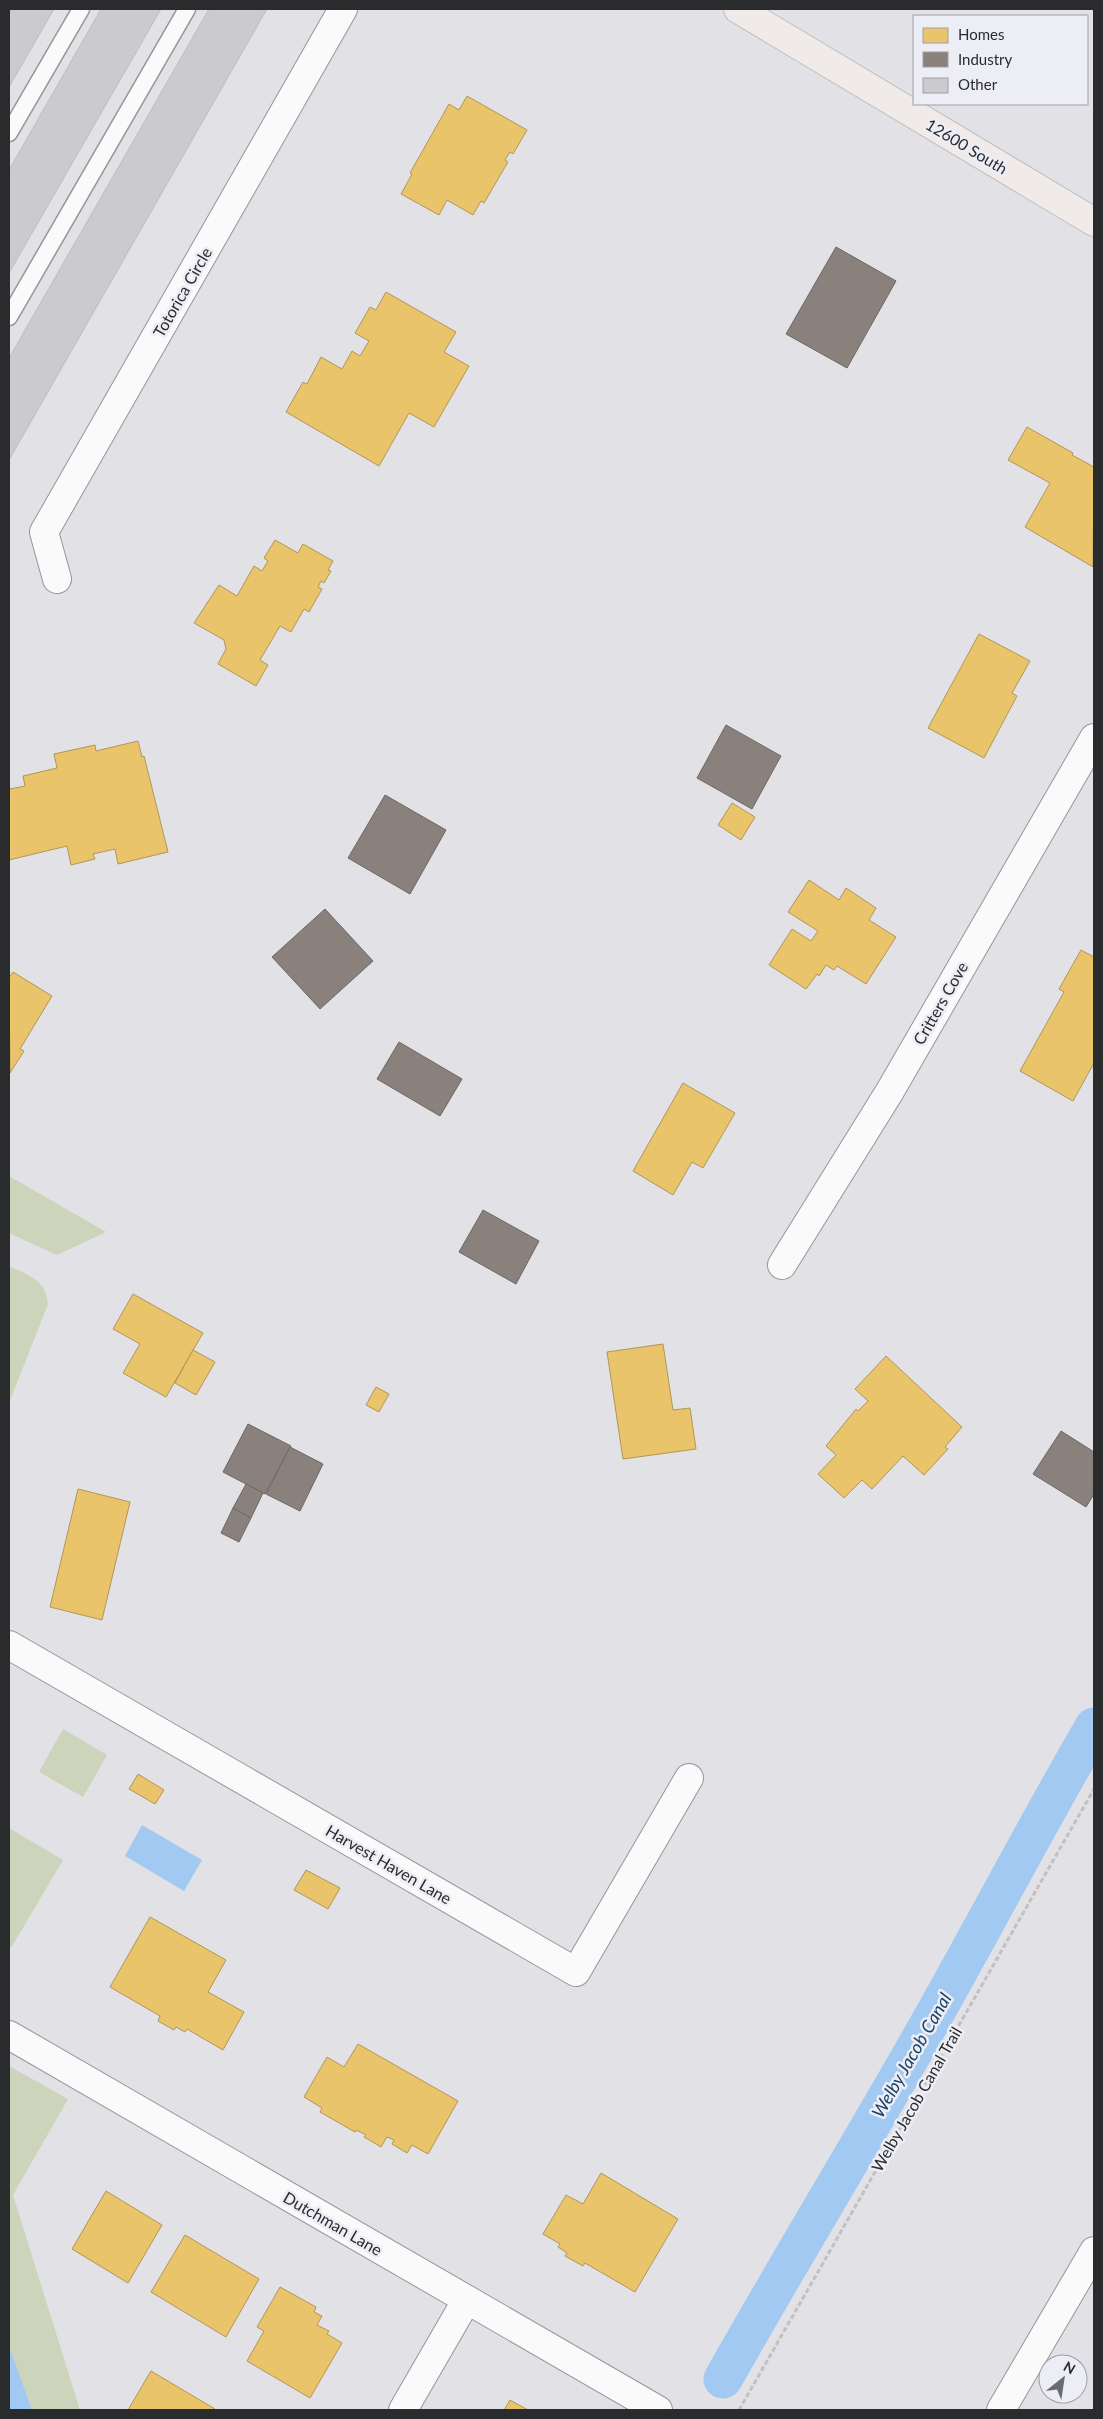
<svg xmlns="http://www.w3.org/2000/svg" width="1103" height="2419" viewBox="0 0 1103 2419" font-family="Lato,sans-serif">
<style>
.green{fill:#ccd5bb}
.water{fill:#a1c9f2}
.homes{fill:#e9c46a;stroke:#b09658}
.industry{fill:#8a817c;stroke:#6d6764}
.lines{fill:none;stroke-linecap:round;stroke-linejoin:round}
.canal{stroke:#a1c9f2;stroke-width:39}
.building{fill:#cbcace;stroke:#bdbcc0}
.service-casing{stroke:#96969a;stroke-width:19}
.minor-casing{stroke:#96969a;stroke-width:30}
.primary-casing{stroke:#bebec0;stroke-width:30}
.path{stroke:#c1c1c2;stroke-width:3;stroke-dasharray:5 2.5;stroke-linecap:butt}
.service{stroke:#fafafb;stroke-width:16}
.minor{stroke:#fafafb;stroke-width:28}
.primary{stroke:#f0eae9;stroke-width:28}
.labels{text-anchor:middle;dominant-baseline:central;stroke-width:5;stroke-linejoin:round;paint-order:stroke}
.street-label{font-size:16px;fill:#2a2b2d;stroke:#ededf5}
.water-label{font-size:18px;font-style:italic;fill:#184267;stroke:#ededf5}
</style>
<rect width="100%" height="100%" fill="#e1e1e6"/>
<!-- green -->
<g class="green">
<polygon points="9,1176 106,1232 57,1255 9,1233"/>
<path d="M9 1266C28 1275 46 1280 48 1304L9 1403Z"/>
<polygon points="63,1729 107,1755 83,1797 39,1772"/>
<polygon points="9,1828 63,1860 11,1948 9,1947"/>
<polygon points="9,2066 68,2099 13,2195 80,2410 9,2410"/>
</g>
<!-- water -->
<g class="water">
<polygon points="142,1825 202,1860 184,1891 125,1856"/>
<polygon points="9,2346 32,2410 9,2410"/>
</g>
<!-- homes -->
<g class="homes">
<polygon points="467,96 527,130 513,154 510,152 505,160 508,162 484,203 481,201 473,215 447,200 439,215 401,194 412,174 410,173 449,104 459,110"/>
<polygon points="386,292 456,332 444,352 469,366 434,427 409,413 379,466 286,412 303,382 307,384 321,357 342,369 352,351 360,356 369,341 355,333 370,307 376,310"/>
<polygon points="1027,427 1073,453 1072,455 1094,467 1093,567 1025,527 1050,483 1008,460"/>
<polygon points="275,540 298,553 303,544 333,561 328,570 331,571 324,583 321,581 318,587 322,589 309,612 304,609 291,632 280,626 260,660 268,665 256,686 218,664 226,649 224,640 194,623 219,585 237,596 254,566 262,571 268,561 264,558"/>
<polygon points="979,634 1030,661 1012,693 1017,696 984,758 928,728"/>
<polygon points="138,741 142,757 144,756 168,852 118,864 115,849 93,854 95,859 71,865 67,846 9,860 9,784 10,789 25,786 23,776 57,768 54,754 95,745 96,751"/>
<polygon points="732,803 755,817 741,840 718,825"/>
<polygon points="809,880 839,900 846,888 876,908 869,920 896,937 866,984 837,966 834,970 826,965 819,976 817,974 806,989 769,965 792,929 811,941 818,931 788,912"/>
<polygon points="1081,950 1094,957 1094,1063 1073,1101 1020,1071 1064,992 1059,989"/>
<polygon points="13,972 52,996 20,1049 24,1051 10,1073 9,978"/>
<polygon points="683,1083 735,1113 703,1168 692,1162 673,1195 633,1171"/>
<polygon points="133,1294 203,1333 166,1397 123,1373 140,1344 113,1329"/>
<polygon points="663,1344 673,1410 690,1408 696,1449 623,1459 607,1352"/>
<polygon points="193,1350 215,1362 196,1395 175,1383"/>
<polygon points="886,1356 962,1427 945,1447 948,1449 924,1475 903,1456 872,1489 862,1480 844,1498 818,1474 836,1455 826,1446 856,1409 858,1411 868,1401 855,1389"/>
<polygon points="376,1387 389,1394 379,1412 366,1405"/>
<polygon points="78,1489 130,1502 102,1620 50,1607"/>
<polygon points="138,1774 164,1790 155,1804 129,1789"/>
<polygon points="306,1870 340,1888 328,1909 294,1890"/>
<polygon points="150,1917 226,1960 208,1992 244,2012 223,2050 187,2029 185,2032 176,2027 174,2030 158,2021 160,2016 110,1987"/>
<polygon points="358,2044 458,2101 428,2154 412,2145 407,2153 392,2144 394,2140 387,2137 381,2147 364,2137 366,2135 356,2130 355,2132 320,2112 322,2108 304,2097 327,2057 344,2067"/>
<polygon points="601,2173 678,2219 635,2292 585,2263 583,2266 565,2256 567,2253 558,2247 560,2244 543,2234 566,2195 583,2204"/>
<polygon points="106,2191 162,2225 128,2283 72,2249"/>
<polygon points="185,2235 259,2279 226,2337 151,2292"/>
<polygon points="280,2287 316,2307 314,2312 322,2316 317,2325 329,2331 327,2334 342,2343 310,2398 247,2361 264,2331 257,2327"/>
<polygon points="151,2371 215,2409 214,2410 128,2410"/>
<polygon points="510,2400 528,2410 504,2410"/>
</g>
<!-- industry -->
<g class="industry">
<polygon points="836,247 896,281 847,368 786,334"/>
<polygon points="726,725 781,756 752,809 697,778"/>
<polygon points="385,795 446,830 410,894 348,858"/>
<polygon points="325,909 373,961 320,1009 272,957"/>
<polygon points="399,1042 462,1079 440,1116 377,1079"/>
<polygon points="483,1210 539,1241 516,1284 459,1252"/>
<polygon points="248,1424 291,1446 265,1494 223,1472"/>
<polygon points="1061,1431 1094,1452 1094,1494 1086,1507 1033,1474"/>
<polygon points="290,1447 323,1464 300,1511 266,1494"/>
<polygon points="246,1484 263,1493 251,1518 233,1508"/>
<polygon points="233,1508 251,1518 239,1542 221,1533"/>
</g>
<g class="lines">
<!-- canal -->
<path class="canal" d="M723 2379C790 2260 862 2143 929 2024 985 1925 1037 1825 1094 1727"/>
</g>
<!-- building -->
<g class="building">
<polygon points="9,9 54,9 9,87"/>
<polygon points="101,9 161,9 9,273 9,170"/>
<polygon points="209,9 267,9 9,460 9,358"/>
</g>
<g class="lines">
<defs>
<g id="service">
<polyline points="9,133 81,9"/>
<polyline points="9,317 187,9"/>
</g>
<g id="minor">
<polyline points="57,579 44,532 343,9"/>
<polyline points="782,1265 890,1091 1094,738"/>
<polyline points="9,1645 576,1972 689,1778"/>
<polyline points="9,2035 658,2410"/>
<polyline points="403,2410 466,2301"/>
<polyline points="1001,2410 1094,2251"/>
</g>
<polyline id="primary" points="738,9 1094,222"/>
</defs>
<!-- service casing -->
<use href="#service" class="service-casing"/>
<!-- minor casing -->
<use href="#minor" class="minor-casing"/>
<!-- primary casing -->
<use href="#primary" class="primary-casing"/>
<!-- path -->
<polyline class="path" points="739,2410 1094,1789"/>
<!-- service -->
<use href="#service" class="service"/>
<!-- minor -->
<use href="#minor" class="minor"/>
<!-- primary -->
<use href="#primary" class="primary"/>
</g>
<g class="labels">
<!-- street labels -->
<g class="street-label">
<text transform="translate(967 146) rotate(31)">12600 South</text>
<text transform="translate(182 292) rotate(-60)">Totorica Circle</text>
<text transform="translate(940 1003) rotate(-60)">Critters Cove</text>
<text transform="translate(389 1864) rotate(30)">Harvest Haven Lane</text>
<text transform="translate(916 2099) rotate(-60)">Welby Jacob Canal Trail</text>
<text transform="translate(333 2223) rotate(30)">Dutchman Lane</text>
</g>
<!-- water labels -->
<g class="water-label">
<text transform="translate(911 2055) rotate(-60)">Welby Jacob Canal</text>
</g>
</g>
<!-- border -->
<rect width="1103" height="2419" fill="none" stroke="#2a2b2d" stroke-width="20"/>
<!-- legend -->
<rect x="913" y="15" width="175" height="90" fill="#ededf5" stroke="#9f9fa5"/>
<rect x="923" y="28" width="25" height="15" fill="#e9c46a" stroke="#9f9fa5"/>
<text x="958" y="40" font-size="15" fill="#2a2b2d">Homes</text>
<rect x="923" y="52" width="25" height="15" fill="#8a817c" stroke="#9f9fa5"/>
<text x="958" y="65" font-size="15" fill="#2a2b2d">Industry</text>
<rect x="923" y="78" width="25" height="15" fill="#cbcace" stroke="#9f9fa5"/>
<text x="958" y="90" font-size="15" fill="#2a2b2d">Other</text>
<!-- north arrow -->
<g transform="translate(1063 2379) rotate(30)"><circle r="24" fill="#ededf5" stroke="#9f9fa5"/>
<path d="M0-4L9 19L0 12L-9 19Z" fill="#6a6b6e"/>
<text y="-8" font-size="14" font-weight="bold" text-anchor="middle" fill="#2a2b2d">N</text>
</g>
</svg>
